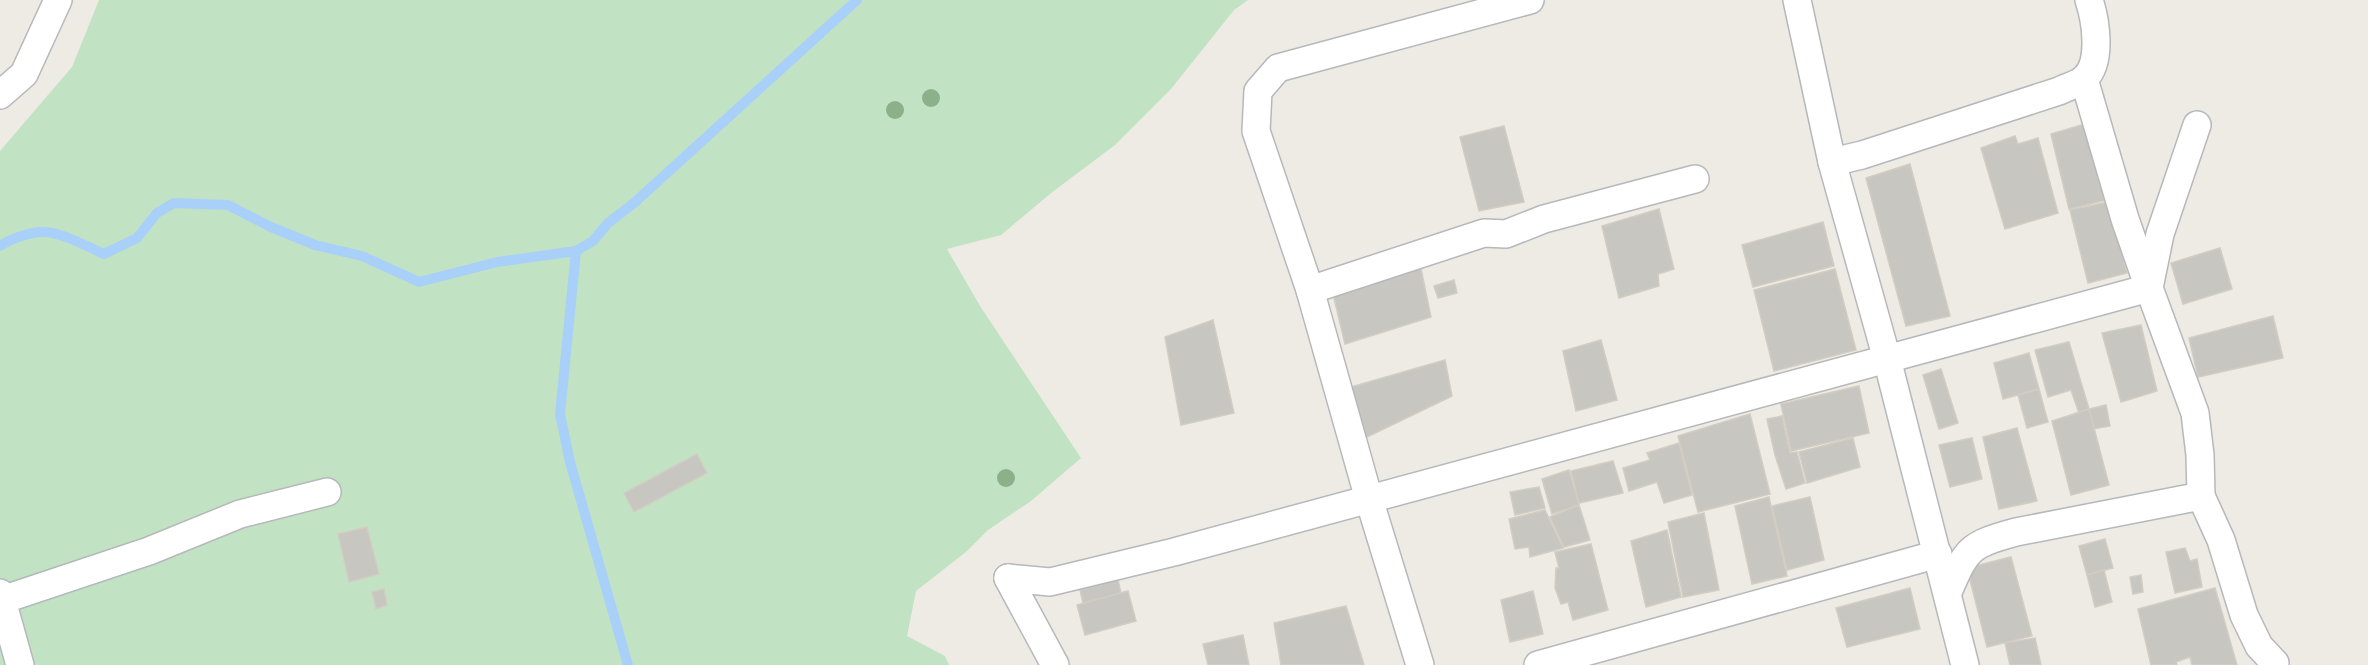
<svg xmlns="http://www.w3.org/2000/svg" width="2368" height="665" viewBox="0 0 2368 665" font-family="'Public Sans',sans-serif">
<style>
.green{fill:#c1e3c4}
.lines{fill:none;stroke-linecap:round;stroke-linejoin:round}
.stream{stroke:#a8d0f9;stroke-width:10}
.building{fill:#c8c6c0;stroke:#d1cdc2;stroke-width:1.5}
.street-casing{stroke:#b6b8bc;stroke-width:30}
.street{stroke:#fff;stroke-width:27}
.tree{fill:#8bb18b}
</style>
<rect width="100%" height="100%" fill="#edebe3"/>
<!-- green -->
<polygon class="green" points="99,0 1248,0 1234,10 1171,89 1115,145 1051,193 1001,235 947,249 980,306 1081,458 1031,501 988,530 966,552 916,591 907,636 945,656 949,665 0,665 0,151 72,67"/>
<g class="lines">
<!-- stream -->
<g class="stream">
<path d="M0 246C10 239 32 231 45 232 63 233 88 247 104 254L137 238 157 213 174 203 228 205 271 227 315 245 362 256 419 282 497 262 576 251 593 241 608 223 634 203 857 0"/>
<polyline points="576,251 560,414 570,462 628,665"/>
</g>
</g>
<!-- building -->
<g class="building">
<polygon points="2092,122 2111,199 2069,209 2051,134"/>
<polygon points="1504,126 1524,202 1479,211 1460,137"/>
<polygon points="2015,136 2018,144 2038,138 2058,213 2005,229 1981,148"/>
<polygon points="1910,164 1950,316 1906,326 1866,178"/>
<polygon points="2108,202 2127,273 2088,283 2070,210"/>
<polygon points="1659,209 1674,269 1658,274 1659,286 1619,298 1602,226"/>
<polygon points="1823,222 1834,266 1753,287 1742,245"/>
<polygon points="2220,248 2232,289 2183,304 2171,263"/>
<polygon points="1420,264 1431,317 1345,344 1333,294"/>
<polygon points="1835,269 1856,350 1774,371 1754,290"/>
<polygon points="1454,280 1457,293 1438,298 1434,286"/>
<polygon points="2273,316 2283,358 2198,377 2189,338"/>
<polygon points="1213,320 1234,413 1181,425 1165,337"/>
<polygon points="2141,325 2157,391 2121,402 2102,333"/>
<polygon points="1601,340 1617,400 1576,411 1563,351"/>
<polygon points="2069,342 2089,409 2079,413 2071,390 2048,397 2035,350"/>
<polygon points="2029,353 2039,389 2003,399 1994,363"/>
<polygon points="1445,360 1452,396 1361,440 1351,387"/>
<polygon points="1941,369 1958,423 1939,429 1923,375"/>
<polygon points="1859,386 1869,433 1791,451 1781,404"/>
<polygon points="2039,389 2048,422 2027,428 2018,395"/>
<polygon points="2106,405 2110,426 2094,429 2089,409"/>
<polygon points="2089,409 2109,485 2071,495 2052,421"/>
<polygon points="1750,414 1770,494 1698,512 1678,436"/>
<polygon points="1782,416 1790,453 1797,452 1805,483 1786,489 1775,455 1767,419"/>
<polygon points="2017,428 2037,501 1999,509 1983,437"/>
<polygon points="1853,438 1860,467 1807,483 1799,452"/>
<polygon points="1972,438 1982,479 1950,487 1939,445"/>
<polygon points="1679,443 1692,495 1664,503 1657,482 1629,491 1623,468 1650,460 1647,453"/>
<polygon points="697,454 707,473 634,512 624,493"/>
<polygon points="1613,461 1623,493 1579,503 1571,471"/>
<polygon points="1569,470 1579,505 1552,514 1542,479"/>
<polygon points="1539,487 1545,508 1515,515 1510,492"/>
<polygon points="1769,497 1787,576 1752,584 1735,506"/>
<polygon points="1810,497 1824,560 1787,570 1772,506"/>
<polygon points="1579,505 1590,540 1564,547 1550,517"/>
<polygon points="1545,510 1563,548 1530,557 1529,547 1515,549 1509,519"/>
<polygon points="1704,513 1719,590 1683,597 1668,522"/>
<polygon points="367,527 379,574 349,582 338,534"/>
<polygon points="1667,530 1681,597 1646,607 1631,541"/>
<polygon points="2105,539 2113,568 2087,575 2079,546"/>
<polygon points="1591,544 1608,610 1573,620 1568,602 1561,604 1555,588 1556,568 1559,568 1555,552"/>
<polygon points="2185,548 2190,561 2197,559 2202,587 2175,593 2166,552"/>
<polygon points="2011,557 2032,636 1987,647 1967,568"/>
<polygon points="2104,570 2112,602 2095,607 2087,575"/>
<polygon points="2141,575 2143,592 2133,594 2130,577"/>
<polygon points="1118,580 1121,593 1083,603 1080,590"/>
<polygon points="1910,588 1920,629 1847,647 1836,608"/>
<polygon points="2215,588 2237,665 2192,665 2190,657 2176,662 2177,665 2151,665 2138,609"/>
<polygon points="384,589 387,605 376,609 372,592"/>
<polygon points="1128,591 1136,621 1085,635 1077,605"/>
<polygon points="1533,591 1543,634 1510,642 1501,600"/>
<polygon points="1346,606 1364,665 1281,665 1274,623"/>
<polygon points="1243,635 1249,665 1208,665 1203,644"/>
<polygon points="2035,638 2041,665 2010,665 2005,643"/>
</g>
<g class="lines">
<defs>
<g id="street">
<polyline points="1797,0 1832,162 1887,359 1965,665"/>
<polyline points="0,95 24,74 58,0"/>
<polyline points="2197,125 2160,234 2149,288 2195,413 2200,455 2201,496"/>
<path d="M1832 162 1862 155 2059 91C2067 87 2079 84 2085 78 2102 62 2096 21 2089 0"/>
<polyline points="1310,290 1484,233 1506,234 1544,219 1695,179"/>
<polyline points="1008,578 1050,582 1174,552 2149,288 2125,219 2084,79"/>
<polyline points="1008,578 1055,665"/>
<path d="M1948 592C1967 548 1969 545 2016 532L2201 496 2221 540 2244 615 2259 646 2275 663"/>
<polyline points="0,593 20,665"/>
<polyline points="2,600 149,551 240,514 327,492"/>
<polyline points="1420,665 1369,499 1310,290 1256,131 1258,91 1278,68 1530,0"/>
<polyline points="1538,665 1938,554"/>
</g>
</defs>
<!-- street casing -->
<use href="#street" class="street-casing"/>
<!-- street -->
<use href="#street" class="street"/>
</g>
<!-- trees -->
<g class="tree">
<circle cx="931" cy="98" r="9"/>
<circle cx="895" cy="110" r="9"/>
<circle cx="1006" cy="478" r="9"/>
</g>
</svg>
